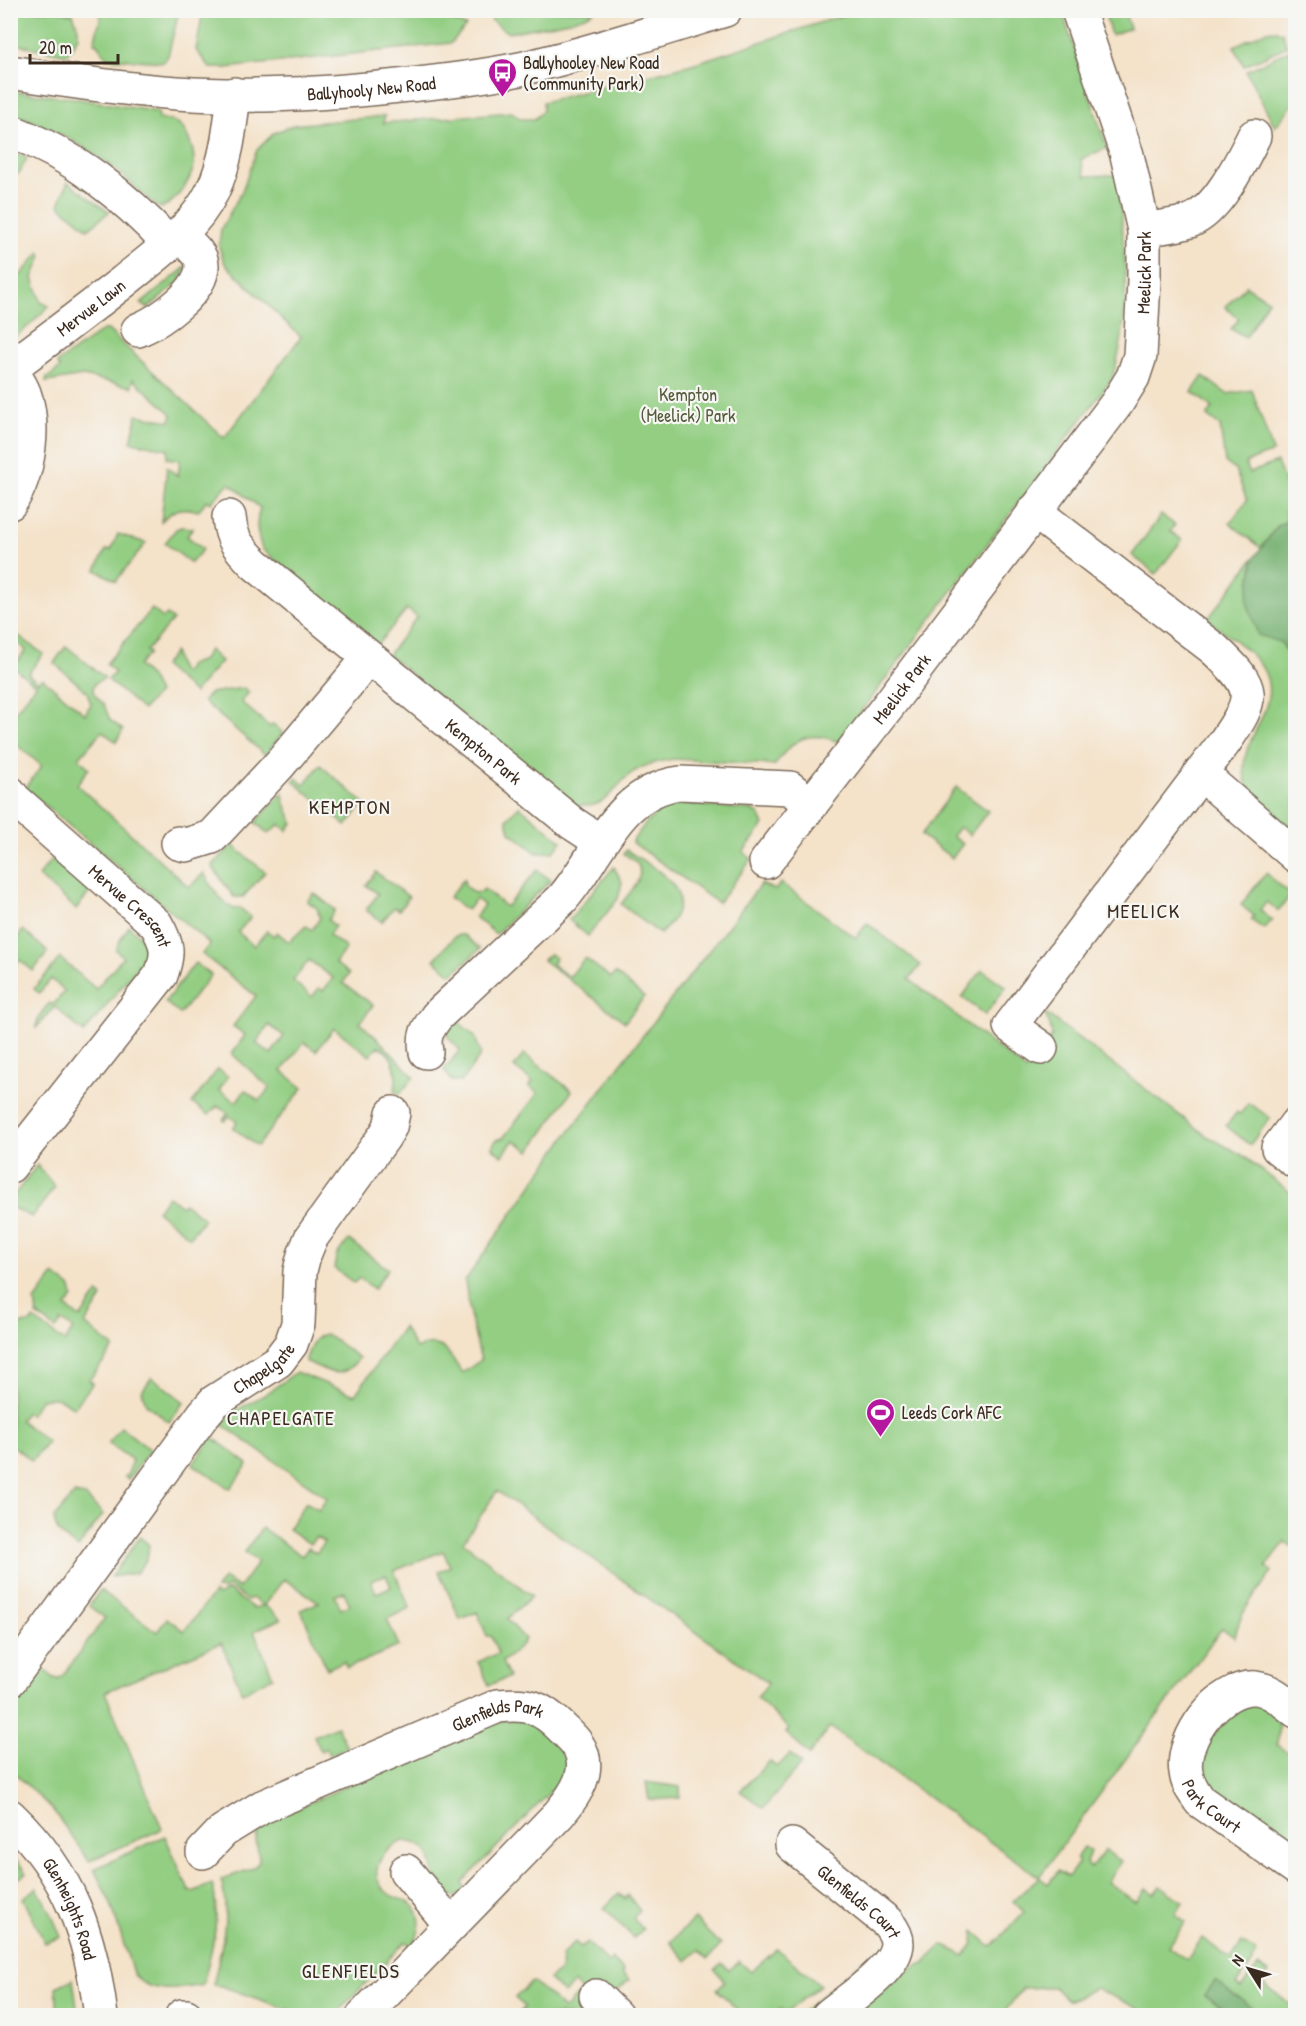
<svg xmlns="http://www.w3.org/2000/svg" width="1306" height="2026" viewBox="0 0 1306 2026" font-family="'Patrick Hand',sans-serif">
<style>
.green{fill:#93ce83;stroke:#677c50;stroke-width:1.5;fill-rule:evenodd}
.forest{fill:#76b171;stroke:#586e48;stroke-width:1.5}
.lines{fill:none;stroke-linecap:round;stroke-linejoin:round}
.minor-casing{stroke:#7c6a5a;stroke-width:36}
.major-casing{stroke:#7c6a5a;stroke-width:36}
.minor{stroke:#fff;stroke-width:33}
.major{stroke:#fff;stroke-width:33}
.labels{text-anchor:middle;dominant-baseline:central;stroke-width:4.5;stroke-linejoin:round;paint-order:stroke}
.poi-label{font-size:18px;fill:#3b2a1e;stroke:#f6f6f2;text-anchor:start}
.street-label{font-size:18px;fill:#3b2a1e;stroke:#f6f6f2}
.park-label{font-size:18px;fill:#555b3c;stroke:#f6f6f2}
.neighbourhood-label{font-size:20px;letter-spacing:1.5px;fill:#3b2a1e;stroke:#f6f6f2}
</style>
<rect width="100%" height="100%" fill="#f6f6f2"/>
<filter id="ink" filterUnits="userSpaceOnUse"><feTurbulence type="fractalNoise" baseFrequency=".0167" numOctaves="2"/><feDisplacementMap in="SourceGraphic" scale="12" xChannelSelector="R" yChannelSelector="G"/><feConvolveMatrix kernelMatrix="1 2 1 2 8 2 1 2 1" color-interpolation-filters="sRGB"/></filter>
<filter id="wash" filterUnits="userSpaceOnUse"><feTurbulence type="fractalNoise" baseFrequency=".008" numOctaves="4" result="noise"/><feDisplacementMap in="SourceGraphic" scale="24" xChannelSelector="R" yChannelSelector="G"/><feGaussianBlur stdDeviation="1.35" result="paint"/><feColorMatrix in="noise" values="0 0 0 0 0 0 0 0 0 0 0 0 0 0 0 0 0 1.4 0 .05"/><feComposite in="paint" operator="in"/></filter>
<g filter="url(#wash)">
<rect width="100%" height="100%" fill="#f4e2c9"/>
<!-- green -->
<g class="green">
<path d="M11 10 57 11 73 14C82 35 80 37 66 55L11 43Z"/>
<polygon points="102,11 179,11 168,56 163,62 107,58 97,44 94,43"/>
<path d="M203 11H388C416 19 439 13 466 26L451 43 226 68H210L196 50Z"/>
<path d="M489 11V10L594 11C584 21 526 29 508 33L492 21Z"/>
<path d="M856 11H1062L1107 148 1081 159 1085 176 1116 175 1118 182C1124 248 1134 317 1111 380L838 742C809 729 792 739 775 765L673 759C659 761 646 764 633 772 614 785 607 810 581 805L577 809 388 655 417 617 407 609 377 645 262 549C257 534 255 523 260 508L229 483 211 503 207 500 198 511C182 506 172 509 161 522L167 467 178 476 180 460 167 458 168 449 131 442 137 415 170 421 172 414 133 379 132 387 83 376 46 382V379L60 368 57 363 103 330H108L224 438 301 337 225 264 219 247 221 229 242 191 257 150 274 133 293 125 385 116 383 123 512 112 521 119H535L543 110V102L692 64Z"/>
<polygon points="1104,11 1124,11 1130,28 1111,35"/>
<polygon points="1276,30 1282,32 1287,46 1244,66 1234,46 1266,31"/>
<polygon points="1289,50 1295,62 1295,102 1275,127 1246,71"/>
<path d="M11 91 73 98 158 112 159 119C165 120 172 120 177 123 182 125 184 129 186 133 191 143 195 154 194 165 191 180 176 203 161 208 145 200 134 184 119 172 86 146 51 127 11 113Z"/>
<polygon points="11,152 27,158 20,172 11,178"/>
<polygon points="68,182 109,212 88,229 59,205"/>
<polygon points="40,252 42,256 33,278 41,302 49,306 30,325 11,340 11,284 13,284"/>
<polygon points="188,265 179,282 148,308 141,304"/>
<polygon points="1246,286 1268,300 1246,337 1231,329 1239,319 1225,307"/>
<polygon points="1203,376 1227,394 1252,390 1273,452 1245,463 1250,473 1277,462 1294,507 1285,512 1288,521 1278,525 1261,548 1230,523 1247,500 1235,470 1225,462 1220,426 1207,416 1213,408 1192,392"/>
<polygon points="1161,515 1175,525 1170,531 1182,540 1156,574 1132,555"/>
<polygon points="181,527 193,528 187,536 203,549 191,563 165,543 176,529"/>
<polygon points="118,534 146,543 116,581 96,570 106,550 111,550"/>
<path d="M1254 558 1247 602 1282 643 1295 672V834C1282 823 1260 808 1250 795 1248 792 1247 786 1246 782 1234 740 1282 713 1265 673 1255 651 1226 635 1207 620Z"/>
<polygon points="152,609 163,618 167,615 173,620 146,651 149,653 138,666 150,677 158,693 143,710 108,680 115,672 106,664"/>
<path d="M11 630 43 654 28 674 38 682 42 678 85 714 91 704 87 692 54 663 66 646 105 678 96 682 93 687 94 694 104 705 110 720 123 730 116 742 102 731 79 758 89 768 77 785 189 887 204 873C211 887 221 902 234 909L240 908 251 917 238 932 254 946 267 931 274 936 277 932 289 942 306 926 312 930 320 918 317 908 307 901 314 893 335 910 328 920 335 926 329 935 346 948 335 963 349 974 343 983 373 1005 360 1023 379 1040 414 1077 400 1094 394 1092C399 1075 395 1054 378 1046L370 1056 334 1028 316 1051 304 1042 282 1071 303 1088 257 1146 233 1128 237 1122 229 1116 225 1121 223 1120 228 1113 217 1106 209 1115 192 1103 218 1069 228 1077 219 1090 236 1102 245 1090 259 1101 270 1088 232 1054 245 1035 233 1026 256 996 202 954 210 944 27 790 26 786 42 766 11 740 10 718 36 685 13 667 26 650 11 637ZM309 960 333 978 323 991 319 988 312 997 293 981ZM269 1025 284 1036 271 1054 256 1043Z"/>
<polygon points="209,650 221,661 194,693 163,666 174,652 180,671 185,672 189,665 203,660"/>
<polygon points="244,688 249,692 241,702 270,727 273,724 283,733 265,755 203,701 210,693"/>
<polygon points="320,765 364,803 346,826 293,781 296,778 304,785"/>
<polygon points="956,787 988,811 970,835 959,827 952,836 963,844 952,858 921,835"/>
<polygon points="283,793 284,801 293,823 287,831 279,824 274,830 267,833 255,822"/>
<path d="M675 803 752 810 759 814 764 825 743 852 752 859 718 903 632 842C645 823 653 812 675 803Z"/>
<polygon points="519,806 562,841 553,852 537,853 510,832 507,819"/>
<polygon points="232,845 265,872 243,897 234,897 212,866"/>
<path d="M626 850C661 872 705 893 660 934L621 904C629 893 648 876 636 862 633 859 627 856 624 854Z"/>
<polygon points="52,859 90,892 76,909 38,876"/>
<polygon points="614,867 622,882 618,899 588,936 569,920"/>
<polygon points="537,870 551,880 496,934 475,917 484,905 476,899 467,910 449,897 464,879 465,886 474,893 481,892 484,889 506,907"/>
<polygon points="376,872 409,897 399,910 394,907 382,922 366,910 378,894 366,885"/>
<polygon points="1266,873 1291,895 1278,911 1267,902 1260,910 1272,920 1264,929 1251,920 1254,916 1241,905"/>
<path d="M781 883 856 938 867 923 921 965 909 979 1026 1070 1052 1036 1050 1025 1043 1011 1207 1136 1242 1155 1295 1196V1549L1285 1542 1266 1567 1272 1572C1257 1593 1239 1611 1235 1638L1222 1628 1039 1877 1048 1884 1058 1871 1068 1877 1079 1862 1076 1859 1083 1847 1090 1851 1086 1863 1091 1868 1105 1850 1121 1862 1107 1882 1136 1902 1146 1888 1154 1894 1160 1886 1183 1902 1175 1914 1186 1922 1168 1947 1187 1960 1202 1938 1231 1959 1242 1943 1257 1953 1252 1960 1253 1962 1236 1985 1241 1988 1258 1966 1269 1973 1262 1983 1295 2008V2015H1262L1215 1982 1205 1995 1233 2015H1151L1096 1988 1068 2001 1054 1987 1023 1988 1002 2015H847L858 2005 909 1970 924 1963 943 1945 965 1956 973 1943 974 1931 991 1946 994 1944 1024 1912 1013 1901 1039 1877 830 1727 809 1755 786 1733 789 1729 757 1698 768 1683 497 1491 463 1542 532 1596 507 1619 525 1639 520 1647 502 1662 509 1677 489 1685 478 1662 498 1653 491 1636H487L477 1612 460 1619 439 1572 450 1566 443 1551 394 1571 410 1608 387 1619 399 1646 347 1668 344 1661 327 1669 301 1610 319 1602 284 1579 264 1605 281 1619 254 1631 273 1677 242 1693 221 1643 105 1692 162 1829 89 1861 53 1810 11 1770 10 1711 43 1669 54 1678 58 1679 64 1674 105 1618 89 1606 100 1590 157 1632 167 1618 184 1631 214 1593 218 1596 228 1590 253 1608 263 1606 252 1598 247 1600 228 1586 223 1590 216 1589 224 1578 239 1588 258 1562 244 1552 262 1528 302 1556 308 1548 317 1553 324 1542 316 1537 310 1544 288 1529 306 1502 319 1510 327 1498 221 1424 233 1412 266 1394 296 1372 355 1395 403 1327 416 1349C442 1336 449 1353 462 1373L481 1360 471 1320 465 1281 564 1139 617 1069 761 884 775 890ZM386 1575 391 1587 376 1593 371 1581ZM344 1592 350 1605 341 1609 335 1596Z"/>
<path d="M129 926 141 937 144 944V956L136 969 84 1033 55 1007 36 1028C37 1017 42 1011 50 1003L53 1005 65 991 51 979 39 993 34 989 60 958 96 989 123 957 116 950 120 940Z"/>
<polygon points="23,930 48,952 33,971 20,960 11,969 11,933 17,938"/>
<polygon points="459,935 464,935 480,949 452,974 434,960 454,937"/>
<polygon points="550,954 556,958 552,964 569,977 585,958 611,978 615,973 644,997 625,1022 543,960"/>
<polygon points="195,963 211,975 180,1014 165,1002"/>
<polygon points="982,970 1006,987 985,1015 962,997"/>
<polygon points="457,1021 475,1036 481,1055 461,1082 452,1081 444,1070 460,1050 447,1036 447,1032"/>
<polygon points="524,1054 572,1091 530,1151 514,1140 502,1156 492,1147 496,1140 503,1138 538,1093 529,1086 533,1082 514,1067"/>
<polygon points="1249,1103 1270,1118 1250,1145 1226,1126 1237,1112 1240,1114"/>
<polygon points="37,1165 55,1187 32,1217 11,1207 11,1199"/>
<polygon points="168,1196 182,1206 184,1203 204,1219 190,1237 157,1211"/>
<polygon points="349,1240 388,1269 374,1289 359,1278 354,1283 334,1268 337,1254"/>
<path d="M54 1275 71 1288 73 1297 66 1307 80 1318 98 1293 102 1297 85 1324 114 1348 89 1380 93 1383 74 1408C62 1399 55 1396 41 1399L30 1415 25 1412 20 1420 48 1442 32 1461 13 1446 11 1447V1338L21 1324 30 1323 34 1319 65 1342 73 1329 62 1321 56 1329 37 1315 35 1301Z"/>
<path d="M326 1334 359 1358C340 1383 329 1371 305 1361 310 1350 312 1336 326 1334Z"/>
<polygon points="152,1377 184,1402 169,1422 146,1404 142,1391"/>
<polygon points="121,1427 150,1450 128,1480 125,1477 129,1472 132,1460 108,1443"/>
<polygon points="212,1437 248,1464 230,1489 193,1464"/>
<path d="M74 1494 85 1496 103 1514 78 1548C67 1540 55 1533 54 1518Z"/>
<polygon points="140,1537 149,1545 147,1559 136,1573 111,1577"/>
<path d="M1252 1702C1279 1714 1281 1715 1277 1745L1295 1758V1849L1228 1802 1214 1790 1203 1776 1199 1761 1202 1746 1224 1716Z"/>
<path d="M527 1718 565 1753 570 1765 562 1791 554 1788 463 1882 465 1891 461 1896C414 1899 453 1845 404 1841 380 1849 365 1876 389 1894 396 1899 408 1900 414 1906 424 1919 419 1933 413 1946L405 1942 335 2015H304L221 1986 213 1985C221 1951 231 1915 221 1880L253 1868 259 1862C259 1845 251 1840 262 1824L489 1722Z"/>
<polygon points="337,1726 347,1748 329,1755 326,1748 321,1751 314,1736"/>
<polygon points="790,1754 801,1764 764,1808 740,1791 770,1761 777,1767"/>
<polygon points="646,1782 680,1787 680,1798 649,1800"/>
<path d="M165 1836 189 1891 193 1892 212 1884C222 1918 211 1951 203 1985 179 1989 152 1995 134 1976L111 1904 94 1869Z"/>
<polygon points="11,1854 27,1873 11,1883 10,1854"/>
<polygon points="37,1888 51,1913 61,1937 45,1943 23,1898"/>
<polygon points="619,1893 625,1899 628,1895 640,1911 633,1918 643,1929 634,1938 604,1908"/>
<polygon points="694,1919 721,1945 708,1959 699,1950 687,1961 670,1942"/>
<polygon points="575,1942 581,1947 587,1942 608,1963 612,1959 624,1971 622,1973 629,1980 593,2015 562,2015 560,2014 558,2016 517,2015 525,2007 515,1998 530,1983 534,1982 564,2009 582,1991 574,1983 564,1994 549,1979 561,1970 562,1955"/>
<polygon points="777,1949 820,1985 786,2013 781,2009 773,2015 742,2015 717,1989 725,1981 715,1970 722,1963 729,1971 739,1961 751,1972"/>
<polygon points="864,1960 868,1960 868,1964 806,2015 797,2016"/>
<polygon points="73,1979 78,2015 58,2015 56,1987"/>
</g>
<!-- forest -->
<g class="forest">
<polygon points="1295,518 1295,672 1282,643 1258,635 1247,602 1254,558 1278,525"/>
<polygon points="1215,1981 1262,2015 1233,2015 1205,1995"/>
</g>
</g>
<g filter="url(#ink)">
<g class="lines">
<defs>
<g id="minor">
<path d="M10 131C74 155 124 195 169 244"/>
<path d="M1144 230C1158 227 1176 226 1190 221 1218 210 1241 162 1254 136"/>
<path d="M138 330C160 321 203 291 202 265 202 253 187 243 180 235"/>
<path id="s1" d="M10 503C29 474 36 426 24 393 21 385 15 376 10 368 48 340 86 311 123 282 155 256 193 230 212 192 227 161 230 128 234 94"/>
<path d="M1034 511 1214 649C1257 689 1256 696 1224 743L1010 1026 1041 1048"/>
<path id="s2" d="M229 517C231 540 239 548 255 564L572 823 601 842"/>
<polyline points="1200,773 1296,856"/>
<path id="s3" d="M10 793 14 799 156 924C168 945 169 953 161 975L10 1166"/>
<polyline points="178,843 186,845 212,837 280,764 369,658"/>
<path id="s4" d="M766 862 891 702 1117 403 1133 377 1140 356 1144 281V230L1127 155 1078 10"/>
<path d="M426 1052C423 1035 427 1030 437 1016L562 899C600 856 615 792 680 783L790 788 811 805"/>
<polyline points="1296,1124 1278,1148 1296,1162"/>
<path id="s5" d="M10 1680 203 1415 214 1402 278 1361 291 1344 298 1324 300 1271 304 1255 311 1238 384 1137 390 1127 393 1113"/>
<path id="s6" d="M1296 1711C1283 1701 1272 1690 1256 1688 1219 1685 1180 1739 1186 1772 1187 1784 1194 1792 1200 1801L1296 1868"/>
<path id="s7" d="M10 1816C70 1873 91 1936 101 2016"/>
<path id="s8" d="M792 1845 887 1922C892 1928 897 1935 897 1943 897 1969 847 2000 828 2016"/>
<path id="s9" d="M203 1852 223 1831 262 1807 498 1706C527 1703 540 1706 561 1727 566 1732 573 1738 577 1744 594 1769 575 1795 559 1814L363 2016"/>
<polyline points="406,1871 451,1925"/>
<polyline points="596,1996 616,2016"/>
<polyline points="182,2016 186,2016"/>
</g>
<g id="major">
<path id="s10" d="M10 72C66 81 121 89 177 93 251 98 325 94 399 86 439 82 480 77 520 69 589 53 657 31 725 10"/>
</g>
</defs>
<!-- minor casing -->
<use href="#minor" class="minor-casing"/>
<!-- major casing -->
<use href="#major" class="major-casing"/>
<!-- minor -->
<use href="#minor" class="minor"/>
<!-- major -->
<use href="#major" class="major"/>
</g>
</g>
<!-- icons -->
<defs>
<symbol id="bus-pin" viewBox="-11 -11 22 30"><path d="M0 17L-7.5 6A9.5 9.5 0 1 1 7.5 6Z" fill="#b5179e" stroke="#f6f6f2"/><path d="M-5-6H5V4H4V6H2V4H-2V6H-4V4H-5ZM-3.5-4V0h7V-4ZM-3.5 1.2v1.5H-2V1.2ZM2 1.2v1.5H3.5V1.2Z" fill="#fff"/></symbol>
<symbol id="stadium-pin" viewBox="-11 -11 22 30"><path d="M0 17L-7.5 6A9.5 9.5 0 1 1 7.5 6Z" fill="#b5179e" stroke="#f6f6f2"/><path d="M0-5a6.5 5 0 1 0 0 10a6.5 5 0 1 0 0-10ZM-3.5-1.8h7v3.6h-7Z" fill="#fff"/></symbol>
</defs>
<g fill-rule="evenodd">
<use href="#bus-pin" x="486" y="56" width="33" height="45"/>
<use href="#stadium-pin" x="864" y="1396" width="33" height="45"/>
</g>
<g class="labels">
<!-- poi labels -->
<g class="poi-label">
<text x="523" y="62">Ballyhooley New Road<tspan x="523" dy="21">(Community Park)</tspan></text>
<text x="902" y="1412">Leeds Cork AFC</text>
</g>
<!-- street labels -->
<g class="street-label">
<text stroke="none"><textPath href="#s10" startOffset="363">Ballyhooly New Road</textPath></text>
<text stroke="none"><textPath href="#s4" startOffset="714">Meelick Park</textPath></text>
<text stroke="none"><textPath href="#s1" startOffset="244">Mervue Lawn</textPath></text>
<text stroke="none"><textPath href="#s4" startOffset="220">Meelick Park</textPath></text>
<text stroke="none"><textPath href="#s2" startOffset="351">Kempton Park</textPath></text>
<text stroke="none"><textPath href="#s3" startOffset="166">Mervue Crescent</textPath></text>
<text stroke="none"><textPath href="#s5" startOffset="405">Chapelgate</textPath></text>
<text stroke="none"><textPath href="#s9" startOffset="330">Glenfields Park</textPath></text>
<text stroke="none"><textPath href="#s6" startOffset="212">Park Court</textPath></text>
<text stroke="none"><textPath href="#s8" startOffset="88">Glenfields Court</textPath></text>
<text stroke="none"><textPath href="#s7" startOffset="112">Glenheights Road</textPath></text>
</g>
<!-- park labels -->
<g class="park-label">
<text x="688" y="394">Kempton<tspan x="688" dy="21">(Meelick) Park</tspan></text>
</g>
<!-- neighbourhood labels -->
<g class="neighbourhood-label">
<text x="350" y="806">KEMPTON</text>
<text x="1144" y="910">MEELICK</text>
<text x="281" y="1417">CHAPELGATE</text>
<text x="351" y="1970">GLENFIELDS</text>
</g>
</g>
<!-- margin -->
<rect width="1306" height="2026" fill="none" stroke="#f6f6f2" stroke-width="36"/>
<!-- north arrow -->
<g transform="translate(1249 1969) rotate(307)" stroke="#f6f6f2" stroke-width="4.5" paint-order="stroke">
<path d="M0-4.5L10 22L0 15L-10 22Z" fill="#3b2a1e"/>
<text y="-9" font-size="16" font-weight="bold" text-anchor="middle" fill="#3b2a1e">N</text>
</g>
<!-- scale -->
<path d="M30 54v9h88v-9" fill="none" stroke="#3b2a1e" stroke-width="3"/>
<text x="39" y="54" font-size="18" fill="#3b2a1e" stroke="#f6f6f2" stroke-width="4.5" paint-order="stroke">20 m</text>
</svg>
